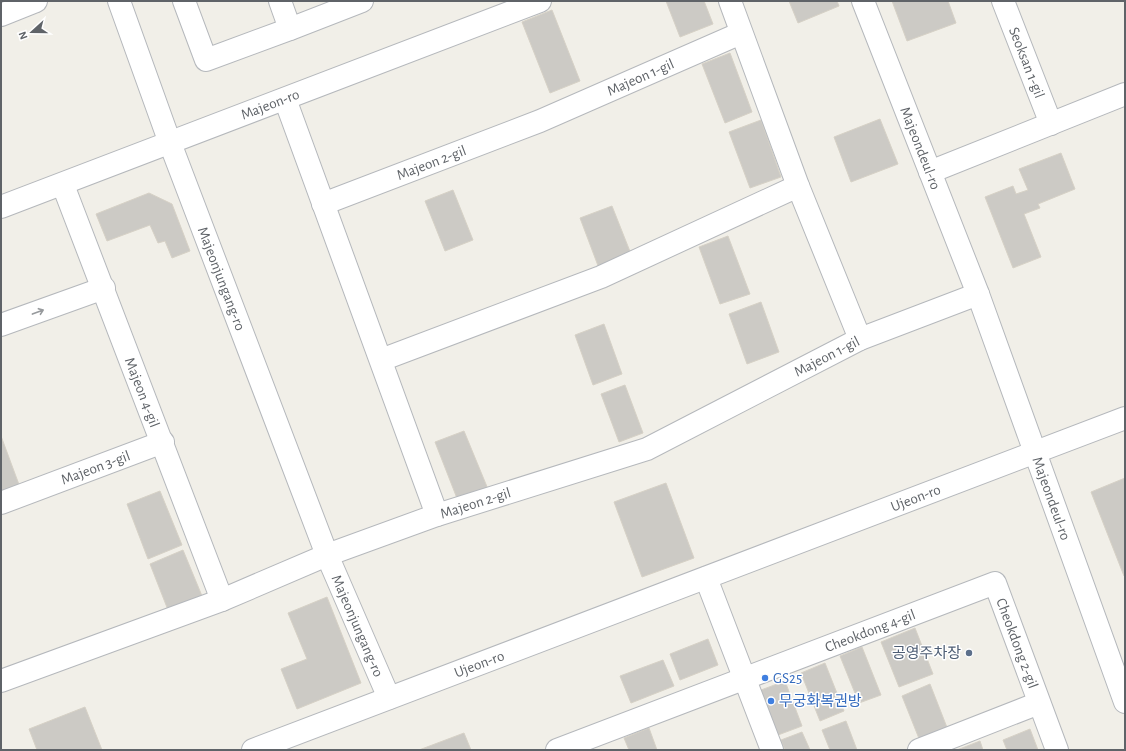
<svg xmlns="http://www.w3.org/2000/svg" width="1126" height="751" viewBox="0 0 1126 751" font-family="'Alegreya Sans','Noto Sans KR',sans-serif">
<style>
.building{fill:#cccac5;stroke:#d6d1c6}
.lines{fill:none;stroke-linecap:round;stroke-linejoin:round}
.minor-casing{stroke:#b5b8bc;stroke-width:24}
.minor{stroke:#fff;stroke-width:22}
.oneway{stroke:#979a9d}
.service-dot{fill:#5c6f8a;stroke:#fff;stroke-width:1.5}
.shop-dot{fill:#3f7fe0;stroke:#fff;stroke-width:1.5}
.labels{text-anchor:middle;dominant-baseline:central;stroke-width:3;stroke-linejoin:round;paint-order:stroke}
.street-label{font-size:15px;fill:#5f6368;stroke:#fff}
.service-label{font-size:15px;fill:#4e5e75;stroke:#fff;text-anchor:end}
.shop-label{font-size:15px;fill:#366cbe;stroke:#fff;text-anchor:start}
</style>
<rect width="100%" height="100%" fill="#f1efe8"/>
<!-- building -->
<g class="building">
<polygon points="666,1 704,1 713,24 680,37"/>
<polygon points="789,1 837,1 839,6 798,23"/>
<polygon points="892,1 948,1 956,23 907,41"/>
<polygon points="552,10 580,81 550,93 522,22"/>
<polygon points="730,53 752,112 725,123 702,64"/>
<polygon points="880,119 898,164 851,182 834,137"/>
<polygon points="761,120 781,177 750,188 729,132"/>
<polygon points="1061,153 1075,189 1038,204 1040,208 1024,214 1041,257 1013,268 985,197 1013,186 1016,194 1028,190 1019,169"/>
<polygon points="453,190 473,240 445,251 425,201"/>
<polygon points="149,193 172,204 190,251 172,258 165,241 158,243 150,225 107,241 96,214"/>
<polygon points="612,206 633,259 600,271 580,218"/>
<polygon points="728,236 750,294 720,304 699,247"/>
<polygon points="761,302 779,352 747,364 729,314"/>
<polygon points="604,324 622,374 593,385 575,335"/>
<polygon points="625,385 643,433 619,442 601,394"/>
<polygon points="464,431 490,494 460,506 435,442"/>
<polygon points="1,436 21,490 1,498"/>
<polygon points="1125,478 1125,575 1124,576 1091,492"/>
<polygon points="666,483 694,558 642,577 614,502"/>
<polygon points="160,491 182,545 148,559 127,504"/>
<polygon points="183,550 202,596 168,610 150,564"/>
<polygon points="327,597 361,683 297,709 281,669 307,659 288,613"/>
<polygon points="915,628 933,674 899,687 881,642"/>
<polygon points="708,639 718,665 680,680 670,654"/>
<polygon points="862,647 881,695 859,703 840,656"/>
<polygon points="663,660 674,686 631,703 620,676"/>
<polygon points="825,663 844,711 820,721 801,673"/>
<polygon points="785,681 802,726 778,735 761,690"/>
<polygon points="930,684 948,730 920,741 902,696"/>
<polygon points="85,707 102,750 37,750 29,729"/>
<polygon points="846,721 857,750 830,750 822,730"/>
<polygon points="649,728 657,750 629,750 624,738"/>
<polygon points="1030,729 1038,750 1007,750 1003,740"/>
<polygon points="802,732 810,750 785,750 781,740"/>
<polygon points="464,733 471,750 419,750"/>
<polygon points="980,741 983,750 957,750"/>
</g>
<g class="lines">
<defs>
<g id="minor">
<path id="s1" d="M119 1 170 143 327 555 389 698"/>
<polyline points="184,1 206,60 290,29"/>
<polyline points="280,1 290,29 362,1"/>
<polyline points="730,1 798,186 860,339"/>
<path id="s2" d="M863 1 978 294 1125 702"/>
<path id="s3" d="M1003 1 1051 124"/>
<polyline points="1,15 36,1"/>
<polyline points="285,99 437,515"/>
<polyline points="930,172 1125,94"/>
<path id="s4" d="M63 185 222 600"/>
<path id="s5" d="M323 204 540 121 741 33"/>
<path id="s6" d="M1 207 540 1"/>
<polyline points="1,325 104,288"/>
<polyline points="381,360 601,277 798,186"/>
<path id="s7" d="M1 503 163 442"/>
<polyline points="706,578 772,750"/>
<path id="s8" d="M1 681 222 600 327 555 437 515 647 449 860 339 978 294"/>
<path id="s9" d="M253 750 1125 418"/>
<path id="s10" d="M557 750 995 583 1057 750"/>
<polyline points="919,750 1039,703"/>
</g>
</defs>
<!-- minor casing -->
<use href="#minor" class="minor-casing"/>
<!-- minor -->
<use href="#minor" class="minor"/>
</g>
<!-- one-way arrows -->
<defs><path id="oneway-shaft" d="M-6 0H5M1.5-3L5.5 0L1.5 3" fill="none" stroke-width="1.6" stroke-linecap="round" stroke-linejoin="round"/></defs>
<use class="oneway" href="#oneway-shaft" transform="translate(38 312) rotate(-20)"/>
<!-- markers -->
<circle class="service-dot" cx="969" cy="653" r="4"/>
<g class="shop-dot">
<circle cx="765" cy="678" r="4"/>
<circle cx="771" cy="701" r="4"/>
</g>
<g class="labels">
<!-- street labels -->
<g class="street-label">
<text stroke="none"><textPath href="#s3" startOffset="66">Seoksan 1-gil</textPath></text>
<text stroke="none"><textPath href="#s5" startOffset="342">Majeon 1-gil</textPath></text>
<text stroke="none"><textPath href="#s6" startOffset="288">Majeon-ro</textPath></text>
<text stroke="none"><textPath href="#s2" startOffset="158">Majeondeul-ro</textPath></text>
<text stroke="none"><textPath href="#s5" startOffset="116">Majeon 2-gil</textPath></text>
<text stroke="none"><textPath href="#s1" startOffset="296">Majeonjungang-ro</textPath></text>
<text stroke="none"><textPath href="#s8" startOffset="889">Majeon 1-gil</textPath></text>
<text stroke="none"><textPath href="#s4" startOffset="222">Majeon 4-gil</textPath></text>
<text stroke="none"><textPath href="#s7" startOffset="101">Majeon 3-gil</textPath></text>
<text stroke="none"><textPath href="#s9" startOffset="709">Ujeon-ro</textPath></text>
<text stroke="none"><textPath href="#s2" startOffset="532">Majeondeul-ro</textPath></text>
<text stroke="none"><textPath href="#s8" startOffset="507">Majeon 2-gil</textPath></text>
<text stroke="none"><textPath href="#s1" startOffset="669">Majeonjungang-ro</textPath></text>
<text stroke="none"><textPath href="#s10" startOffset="335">Cheokdong 4-gil</textPath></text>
<text stroke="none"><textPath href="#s10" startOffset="533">Cheokdong 2-gil</textPath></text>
<text stroke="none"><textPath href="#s9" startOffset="242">Ujeon-ro</textPath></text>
</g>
<!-- service labels -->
<g class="service-label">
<text x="961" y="653">공영주차장</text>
</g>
<!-- shop labels -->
<g class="shop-label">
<text x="773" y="678">GS25</text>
<text x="779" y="701">무궁화복권방</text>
</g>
</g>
<!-- border -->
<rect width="1126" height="751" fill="none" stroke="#5f6368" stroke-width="4"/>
<!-- north arrow -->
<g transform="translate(32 32) rotate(249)" stroke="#ffffff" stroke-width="3" paint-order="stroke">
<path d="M0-3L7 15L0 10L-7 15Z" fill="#5f6368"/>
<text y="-6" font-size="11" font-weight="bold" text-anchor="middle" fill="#5f6368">N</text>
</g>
</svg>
